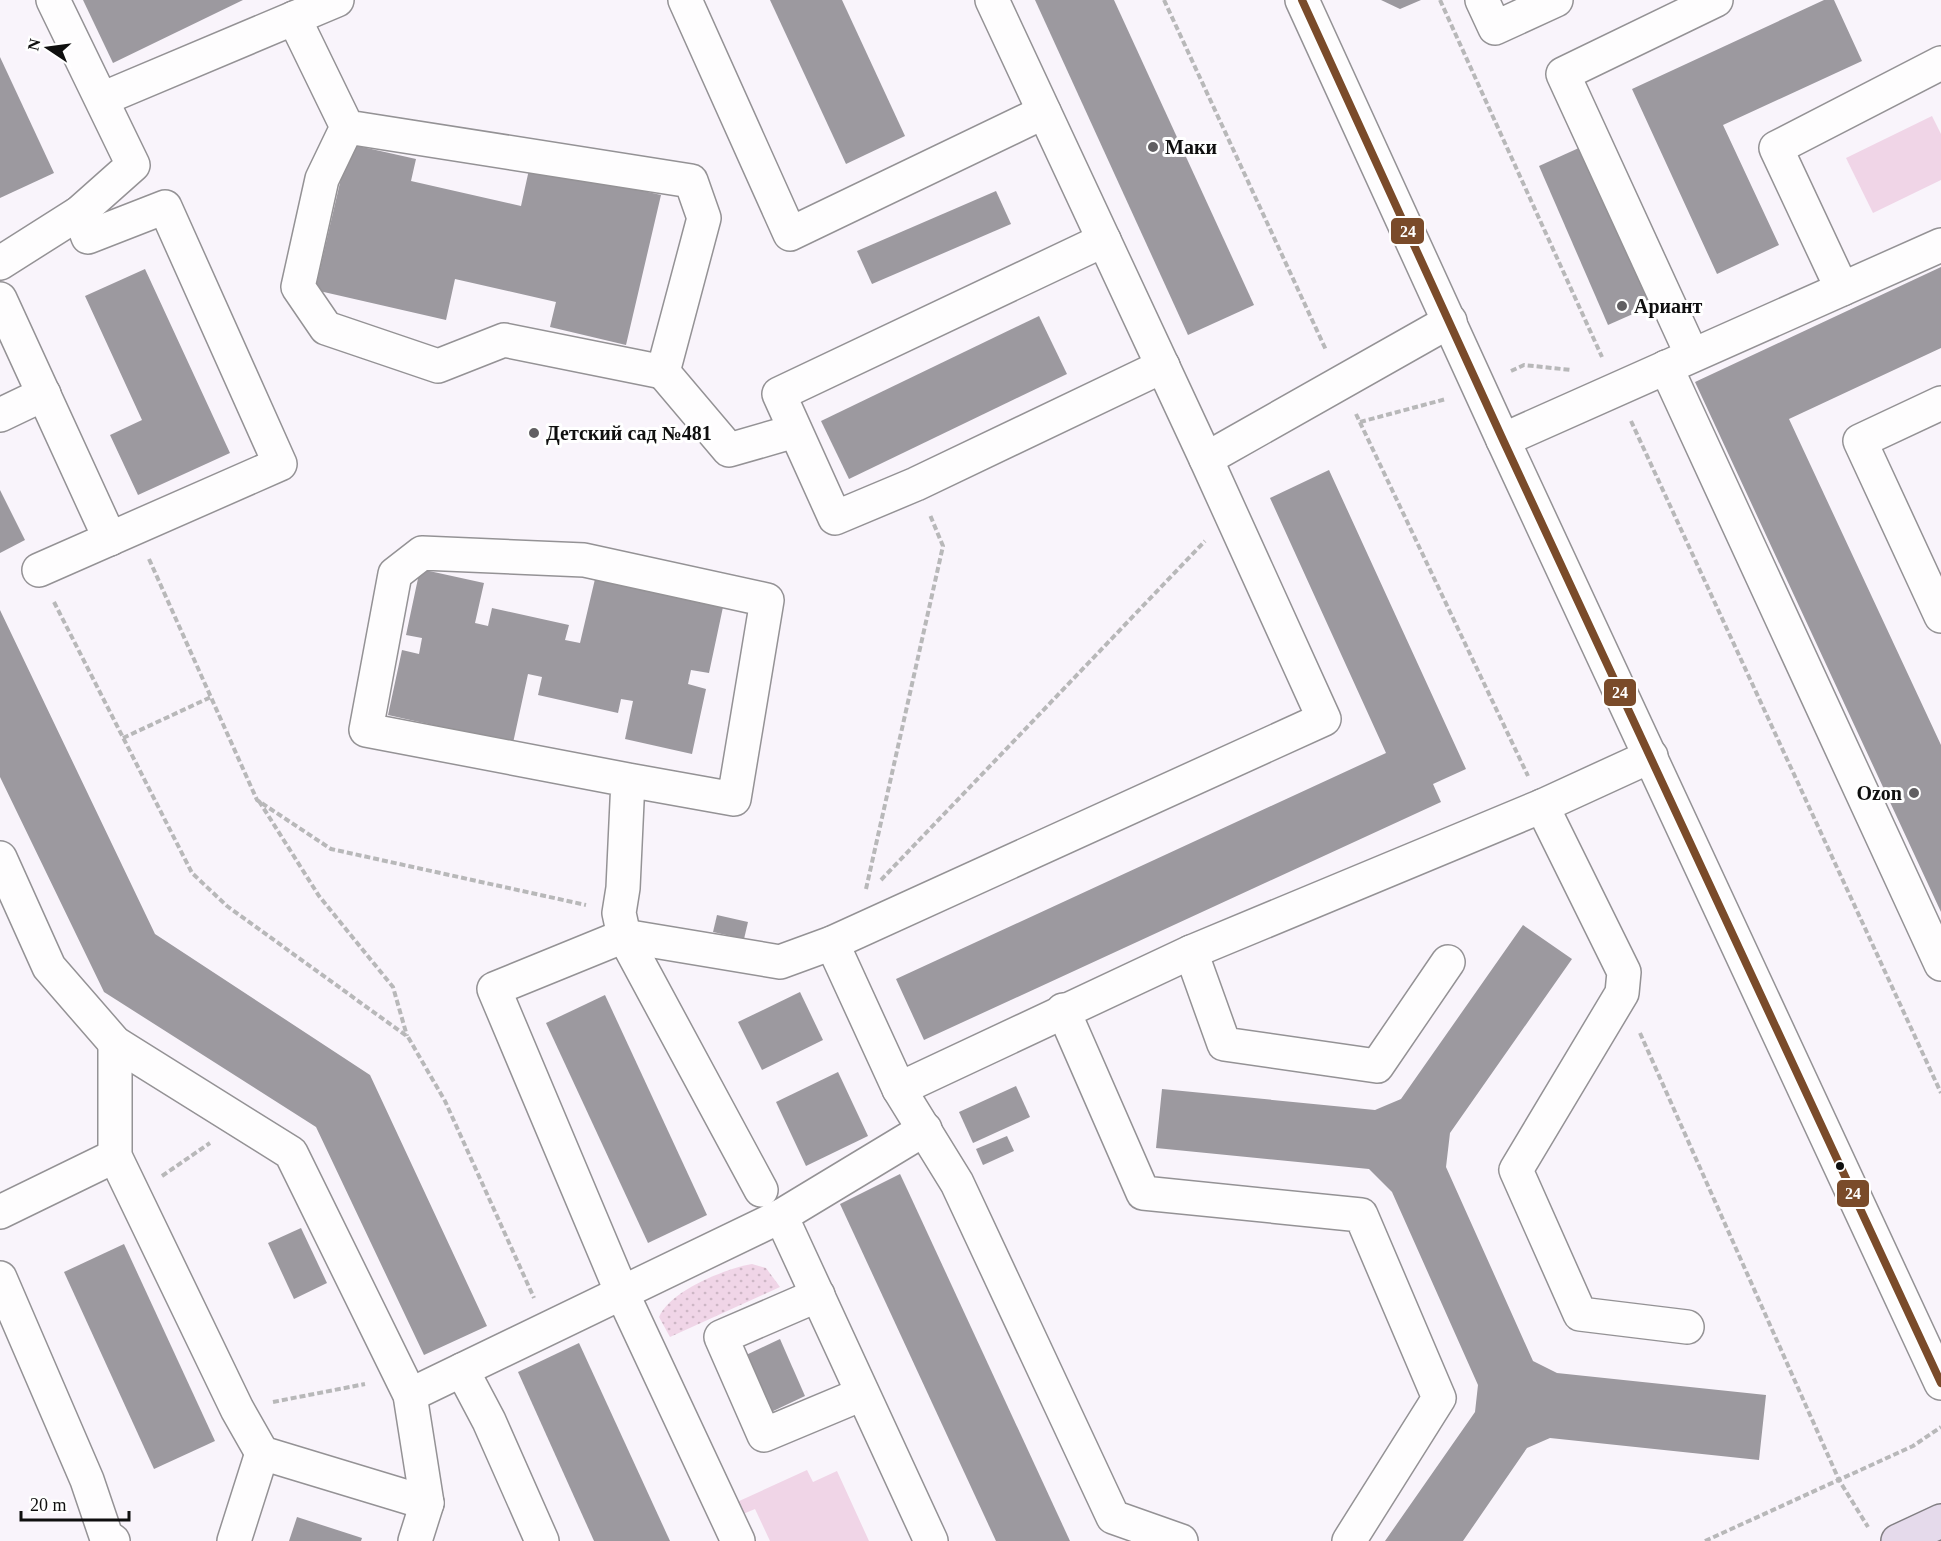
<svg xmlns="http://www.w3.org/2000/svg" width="1941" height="1541" viewBox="0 0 1941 1541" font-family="Georgia,serif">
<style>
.grass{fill:url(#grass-dots)}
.park{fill:#f0d5e7}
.building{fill:#9c999f}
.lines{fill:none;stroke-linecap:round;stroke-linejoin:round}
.minor-casing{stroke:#949295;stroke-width:36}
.major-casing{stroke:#827f83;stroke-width:36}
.path{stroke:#b8b8b9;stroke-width:4;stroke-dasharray:6 3;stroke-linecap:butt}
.minor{stroke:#fefdfe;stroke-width:33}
.major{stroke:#e5daeb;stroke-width:33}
.bus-1-casing{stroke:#fff;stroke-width:12}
.bus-1{stroke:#7a4b2a;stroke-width:8}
.poi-dot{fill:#615f62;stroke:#fff;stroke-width:2}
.bus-dot{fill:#0f0f0f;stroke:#fff;stroke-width:2}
.labels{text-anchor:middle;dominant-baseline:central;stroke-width:6;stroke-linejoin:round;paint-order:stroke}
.poi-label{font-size:20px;font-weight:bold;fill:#0f0f0f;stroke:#fff;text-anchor:start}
.line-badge{stroke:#fff;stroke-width:2}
.badge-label{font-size:16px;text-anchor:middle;font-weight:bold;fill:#fff}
</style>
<defs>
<pattern id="grass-dots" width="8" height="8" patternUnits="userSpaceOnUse" patternTransform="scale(1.5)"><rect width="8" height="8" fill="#f0d5e7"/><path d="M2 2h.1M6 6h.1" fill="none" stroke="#cdb6c5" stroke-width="1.8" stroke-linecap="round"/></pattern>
</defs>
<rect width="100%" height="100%" fill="#f9f4fb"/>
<!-- grass -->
<path class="grass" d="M752 1264 766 1268 780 1287 670 1337 659 1317C670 1291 724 1269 752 1264Z"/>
<!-- park -->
<g class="park">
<polygon points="1932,116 1941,134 1941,180 1873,213 1846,158"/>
<polygon points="807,1470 813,1482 837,1471 869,1541 770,1541 755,1509 743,1514 737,1502"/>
</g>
<!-- building -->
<g class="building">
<polygon points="83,0 243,0 113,63"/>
<polygon points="770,0 842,0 905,136 846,164"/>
<polygon points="1035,0 1114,0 1254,305 1188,335"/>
<polygon points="1381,0 1421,0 1400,9"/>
<polygon points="1824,0 1834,0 1862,61 1723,125 1779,245 1717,274 1632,89"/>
<polygon points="0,57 54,173 0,198"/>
<polygon points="349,144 416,159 411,181 521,206 530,165 661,195 626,345 550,327 556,302 455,279 446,320 315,290"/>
<polygon points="1581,147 1651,306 1608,325 1539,166"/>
<polygon points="996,191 1011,224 872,284 857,251"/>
<polygon points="1941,267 1941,348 1789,419 1941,745 1941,912 1695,382"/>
<polygon points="145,269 230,453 138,495 110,435 142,420 85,296"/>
<polygon points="1039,316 1067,374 849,479 821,421"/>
<polygon points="1329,470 1466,769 1433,784 1441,802 924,1040 896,979 1386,753 1270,498"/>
<polygon points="0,490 25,540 0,553"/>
<polygon points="420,569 484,583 475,623 488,626 492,608 569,625 565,640 580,643 595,579 723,607 709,673 691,670 688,684 706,689 692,754 625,739 633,701 621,699 618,713 538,695 542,677 528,674 513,743 388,715 402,650 419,654 422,638 406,635"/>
<polygon points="0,610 155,934 370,1075 487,1326 424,1355 316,1127 104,992 0,777"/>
<polygon points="717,915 748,922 744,939 713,932"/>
<polygon points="1523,925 1572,959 1450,1133 1446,1167 1533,1361 1557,1373 1766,1395 1759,1460 1550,1438 1527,1448 1463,1541 1385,1541 1475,1412 1478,1385 1392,1192 1369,1169 1156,1148 1162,1089 1375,1110 1401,1099"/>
<polygon points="800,992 823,1040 762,1070 738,1022"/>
<polygon points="605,995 707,1215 648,1243 546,1023"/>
<polygon points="838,1072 868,1136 806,1166 776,1102"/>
<polygon points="1016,1086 1030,1117 973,1143 959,1112"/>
<polygon points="1007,1136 1014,1151 983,1165 976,1149"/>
<polygon points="900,1174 908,1191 1070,1541 996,1541 840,1204"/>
<polygon points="301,1228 327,1283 294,1299 268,1243"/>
<polygon points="124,1244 215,1441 154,1469 64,1272"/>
<polygon points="780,1339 805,1396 769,1413 744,1356"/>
<polygon points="579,1343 670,1541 594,1541 518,1372"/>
<polygon points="297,1517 362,1538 361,1541 289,1541"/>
</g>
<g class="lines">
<defs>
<g id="minor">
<polyline points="685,0 790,234 1044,112"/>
<polyline points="1302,0 1503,440 1941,1383"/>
<polyline points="1482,0 1495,28 1556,0"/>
<polyline points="294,18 347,127 691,181 704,218 663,372 504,340 438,366 326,328 298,287 322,179 347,127"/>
<polyline points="102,99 337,0"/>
<polyline points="1104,240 779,394 835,518 916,484 1163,366"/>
<polyline points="0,263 79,213 133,165 53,0"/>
<polyline points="1842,289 1776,148 1941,63"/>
<polyline points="0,299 110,539"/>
<polyline points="1692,355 1563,74 1716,0"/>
<polyline points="1666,367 1941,964"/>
<polyline points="663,372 729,450 795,431"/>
<polyline points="1941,403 1860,441 1941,616"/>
<polyline points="0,415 44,394"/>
<polyline points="1503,440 1941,245"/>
<polyline points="1206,459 1450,321"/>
<polyline points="39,570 280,464 165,207 88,237 79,213"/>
<polyline points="628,780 366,730 395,574 422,553 584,560 767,600 734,799 628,780 623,888 619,913 624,936 761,1190"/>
<polyline points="1542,806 1624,972 1622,993 1516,1170 1580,1314 1687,1327"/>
<polyline points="0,858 49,967 115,1043 291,1153 410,1395 427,1503 415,1541"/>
<polyline points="832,943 899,1089 957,1183 1113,1517 1181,1541"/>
<polyline points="1191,952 1224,1044 1377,1066 1448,962"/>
<polyline points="1063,1010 1143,1193 1361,1215 1439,1398 1349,1541"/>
<polyline points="115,1043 115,1156 237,1409 262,1453 427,1503"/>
<polyline points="899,1089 1191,952 1542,806 1651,756"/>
<polyline points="0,1212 115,1156"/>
<polyline points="781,1216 931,1541"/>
<polyline points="0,1278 87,1480 106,1536 113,1541"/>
<polyline points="818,1295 721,1337 764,1435 862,1394"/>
<polyline points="462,1370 489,1421 542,1541"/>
<polyline points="410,1395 781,1216 925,1129"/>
<polyline points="234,1541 262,1453"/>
<polyline points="738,1541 622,1293 494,989 624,936 780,962 832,943 1324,719 1206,459 992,0"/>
</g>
<polyline id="major" points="1898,1541 1941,1521"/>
</defs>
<!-- minor casing -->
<use href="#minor" class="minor-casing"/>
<!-- major casing -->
<use href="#major" class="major-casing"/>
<!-- path -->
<g class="path">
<polyline points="1164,0 1326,350"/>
<polyline points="1440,0 1602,357"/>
<polyline points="1511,371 1524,365 1571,370"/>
<polyline points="1356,414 1528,776"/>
<polyline points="1631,421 1941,1093"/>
<polyline points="1360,422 1446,399"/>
<polyline points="149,559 257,800 331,849 586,905"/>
<polyline points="54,602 192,873 227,906 408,1037 445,1101 534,1298"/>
<polyline points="123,738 211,697"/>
<polyline points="259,801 319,896 393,987 407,1036"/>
<polyline points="881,880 1205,541"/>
<polyline points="866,889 943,546 930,515"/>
<polyline points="1640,1033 1839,1480 1868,1527"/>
<polyline points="162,1176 210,1143"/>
<polyline points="273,1402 365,1384"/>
<polyline points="1705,1541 1913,1446 1941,1427"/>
</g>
<!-- minor -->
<use href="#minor" class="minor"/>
<!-- major -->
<use href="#major" class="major"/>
<defs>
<polyline id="bus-1" points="1302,0 1503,440 1941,1383"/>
</defs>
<!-- bus-1 casing -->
<use href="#bus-1" class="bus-1-casing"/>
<!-- bus-1 -->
<use href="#bus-1" class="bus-1"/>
</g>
<!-- markers -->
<g class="poi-dot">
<circle cx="1153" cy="147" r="6"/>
<circle cx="1622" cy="306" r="6"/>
<circle cx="534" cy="433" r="6"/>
<circle cx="1914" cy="793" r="6"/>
</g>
<circle class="bus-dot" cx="1840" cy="1166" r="5"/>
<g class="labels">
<!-- poi labels -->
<g class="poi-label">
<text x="1165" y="147">Маки</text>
<text x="1634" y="306">Ариант</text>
<text x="546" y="433">Детский сад №481</text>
<text x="1902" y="793" text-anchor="end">Ozon</text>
</g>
</g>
<g class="line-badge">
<rect x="1390" y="217" width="35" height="28" rx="6" fill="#7a4b2a"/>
<rect x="1603" y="678" width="34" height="29" rx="6" fill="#7a4b2a"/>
<rect x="1836" y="1179" width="34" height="29" rx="6" fill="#7a4b2a"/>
</g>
<g class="badge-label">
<text x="1408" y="237">24</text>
<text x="1620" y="698">24</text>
<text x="1853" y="1199">24</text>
</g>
<!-- north arrow -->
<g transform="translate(48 48) rotate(283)" stroke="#ffffff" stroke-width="4.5" paint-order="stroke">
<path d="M0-4.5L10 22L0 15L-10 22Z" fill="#0f0f0f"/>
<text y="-9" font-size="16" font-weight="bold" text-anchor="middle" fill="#0f0f0f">N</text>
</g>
<!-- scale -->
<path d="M21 1511v9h108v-9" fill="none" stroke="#0f0f0f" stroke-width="3"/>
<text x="30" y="1511" font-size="18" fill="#0f0f0f" stroke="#ffffff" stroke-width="4.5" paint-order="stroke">20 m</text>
</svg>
